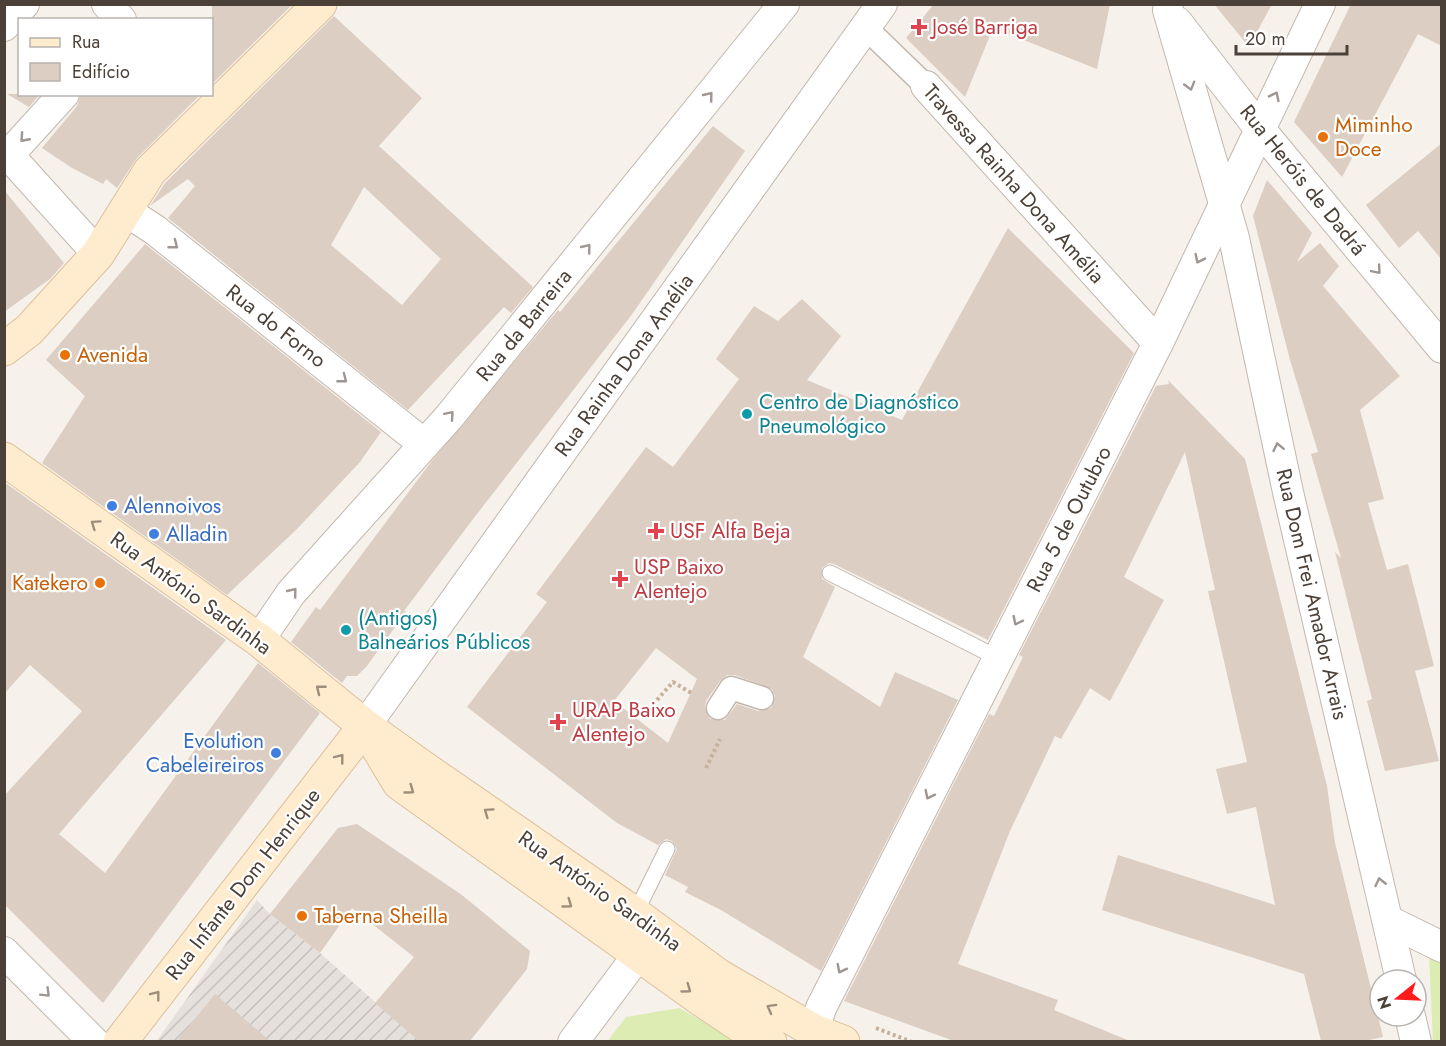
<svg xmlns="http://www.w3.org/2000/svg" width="1446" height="1046" viewBox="0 0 1446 1046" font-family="Jost,sans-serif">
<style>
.industrial{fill:url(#industrial-furrows)}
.green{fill:#dcecb2}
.building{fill:#dccec3;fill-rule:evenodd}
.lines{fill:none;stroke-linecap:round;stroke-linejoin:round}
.service-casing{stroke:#c3b7ad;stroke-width:17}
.pedestrian-casing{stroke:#c3b7ad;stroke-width:25}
.minor-casing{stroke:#c3b7ad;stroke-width:32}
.secondary-casing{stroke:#dcc09b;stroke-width:35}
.path{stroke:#c6b19d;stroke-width:4;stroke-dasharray:3 3;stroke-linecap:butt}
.service{stroke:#fff;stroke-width:15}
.pedestrian{stroke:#fff;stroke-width:22}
.minor{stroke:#fff;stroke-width:30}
.secondary{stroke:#ffebcd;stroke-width:33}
.oneway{stroke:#9d9692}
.oneway2{stroke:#9d8e7b}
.health-dot{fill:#e0444e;stroke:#fff;stroke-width:2}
.food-dot{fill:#e8710a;stroke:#fff;stroke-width:2}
.culture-dot{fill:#0f9aa8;stroke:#fff;stroke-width:2}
.shop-dot{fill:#3f7fe0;stroke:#fff;stroke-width:2}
.labels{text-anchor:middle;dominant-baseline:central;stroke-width:4.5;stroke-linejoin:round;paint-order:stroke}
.health-label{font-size:21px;fill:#be3a42;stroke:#fff;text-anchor:start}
.food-label{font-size:21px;fill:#c56008;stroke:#fff;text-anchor:start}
.street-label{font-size:21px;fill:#4c4138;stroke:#fff}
.culture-label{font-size:21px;fill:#0d838f;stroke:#fff;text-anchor:start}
.shop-label{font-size:21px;fill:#366cbe;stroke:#fff;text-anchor:start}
</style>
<defs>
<pattern id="industrial-furrows" width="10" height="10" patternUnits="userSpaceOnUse" patternTransform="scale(1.5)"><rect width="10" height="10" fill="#e6e0dc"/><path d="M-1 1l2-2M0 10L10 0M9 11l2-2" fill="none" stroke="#c7c1be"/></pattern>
</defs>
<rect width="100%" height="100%" fill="#f6f1eb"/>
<!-- industrial -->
<polygon class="industrial" points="257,900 270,914 320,953 419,1041 156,1042"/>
<!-- green -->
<g class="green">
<polygon points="1429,956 1441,963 1441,1041 1433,1041"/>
<polygon points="679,1008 737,1041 607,1042 626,1017"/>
</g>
<!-- building -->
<g class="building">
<polygon points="212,4 293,4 212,84"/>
<polygon points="934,4 1110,4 1097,69 993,28 965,97 906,38"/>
<polygon points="1214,4 1272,4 1249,47"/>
<polygon points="1351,4 1442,4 1442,46 1418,34 1342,177 1294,122"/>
<path d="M334 16 422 98 379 146 533 287 511 313 504 307 408 410 168 218 195 186 188 179 150 206 165 183ZM364 187 441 259 402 305 331 245Z"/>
<polygon points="7,94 40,94 29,107"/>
<polygon points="81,94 201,94 137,158 117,188 106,179 103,184 72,168 42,148 77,106"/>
<polygon points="713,126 745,151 633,313 470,523 404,611 406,612 367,666 357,676 347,676 342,683 291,642 316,607 320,610 431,462 558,310 560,312"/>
<polygon points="1442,143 1442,260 1418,231 1399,248 1366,205"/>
<polygon points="1267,180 1312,233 1297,262 1320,243 1339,266 1323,286 1400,376 1360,410 1384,499 1368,503 1387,570 1408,564 1434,666 1415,671 1439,761 1385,771 1367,701 1372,699 1335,552 1341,558 1311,454 1318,452 1290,360 1253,216"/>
<polygon points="4,190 64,263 50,279 4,312"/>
<path d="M1008 228 1134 353 988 640 834 564 829 563 822 568V579L835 587 803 657 880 707 895 672 958 700 821 971 721 910 685 892 688 887 665 875 677 849 672 841 666 839 658 845 617 823 467 707 547 602 536 594 646 447 673 467 739 379 716 359 754 306 778 321 802 299 841 336 807 380 902 420ZM656 648 697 679 668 743 614 701ZM727 675H735L772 689 775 696 771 708 758 711 737 704 725 720 710 719 705 708 706 701 720 681Z"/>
<polygon points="145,244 381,432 360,462 297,529 227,595 42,463 85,396 46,360"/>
<polygon points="1168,380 1245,459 1327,786 1335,843 1383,1037 1364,1041 1321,1041 1304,974 1102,910 1118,855 1275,905 1256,807 1227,814 1216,769 1247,762 1208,591 1215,590 1185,452 1124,577 1164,600 1110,701 1090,688 1061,739 1055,736 1010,831 958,964 1058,1000 1054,1010 1130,1041 954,1041 844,1001 989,714 994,716 1023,657 1019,655 1156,386 1169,384"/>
<polygon points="4,482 226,640 59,834 105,873 258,663 320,713 103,1003 4,904 4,796 82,711 30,665 4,694"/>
<polygon points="357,824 462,895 530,951 527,969 470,1041 419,1041 375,1003 414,957 352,908 320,953 270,914 338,828"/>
<polygon points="215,994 270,1041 177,1041"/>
</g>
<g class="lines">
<defs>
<g id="service">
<polyline points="830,573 998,658"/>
<polyline points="635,914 667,849"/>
</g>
<g id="pedestrian">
<polyline points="866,28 926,86"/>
<polyline points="718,708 731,688 762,698"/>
</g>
<g id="minor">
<polyline points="107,4 121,20"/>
<polyline points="1168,10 1234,238 1288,492 1401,980"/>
<polyline points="1177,22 1259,128 1442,348"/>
<polyline points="4,26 24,4"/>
<polyline points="926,86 1158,343"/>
<polyline points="64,94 13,150 13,160 98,254"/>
<polyline points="126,211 155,230 424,444"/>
<polyline points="259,640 291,593 449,417 784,4"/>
<polyline points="365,726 882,4"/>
<polyline points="1389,921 1442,947"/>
<polyline points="4,952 94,1042"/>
<polyline points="1410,1016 1416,1042"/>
<polyline points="814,1031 821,1008 1158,343 1320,4"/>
<polyline points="573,1042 653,935"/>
</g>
<g id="secondary">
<polyline points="4,349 29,330 98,254 150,171 320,4"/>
<polyline points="4,459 259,640 365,726 415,762 635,914 719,976 814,1031 843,1042"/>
<polyline points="372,738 399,783 702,1000 747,1030 770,1042"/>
<polyline points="120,1042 365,726"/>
</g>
</defs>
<!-- service casing -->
<use href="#service" class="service-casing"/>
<!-- pedestrian casing -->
<use href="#pedestrian" class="pedestrian-casing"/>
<!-- minor casing -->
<use href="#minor" class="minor-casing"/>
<!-- secondary casing -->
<use href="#secondary" class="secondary-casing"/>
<!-- path -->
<g class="path">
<polyline points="657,700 673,682 693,694"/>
<polyline points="706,768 720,739"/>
<polyline points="876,1028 912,1042"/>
</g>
<!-- service -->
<use href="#service" class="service"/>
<!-- pedestrian -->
<use href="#pedestrian" class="pedestrian"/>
<!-- minor -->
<use href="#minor" class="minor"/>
<!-- secondary -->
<use href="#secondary" class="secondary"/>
</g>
<!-- one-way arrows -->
<defs><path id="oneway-chevron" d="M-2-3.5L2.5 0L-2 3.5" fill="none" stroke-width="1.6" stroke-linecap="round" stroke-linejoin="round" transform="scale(1.5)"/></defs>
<g class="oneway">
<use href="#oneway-chevron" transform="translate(1190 86) rotate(74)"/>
<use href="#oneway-chevron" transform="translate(709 96) rotate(-51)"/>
<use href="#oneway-chevron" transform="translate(1275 96) rotate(-64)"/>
<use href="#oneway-chevron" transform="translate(24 138) rotate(132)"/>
<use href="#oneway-chevron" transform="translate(174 245) rotate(38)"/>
<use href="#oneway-chevron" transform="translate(587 248) rotate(-51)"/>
<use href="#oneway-chevron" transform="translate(1199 259) rotate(116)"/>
<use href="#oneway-chevron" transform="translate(1377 270) rotate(50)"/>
<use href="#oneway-chevron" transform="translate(343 379) rotate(38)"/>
<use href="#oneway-chevron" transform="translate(450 415) rotate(-49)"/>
<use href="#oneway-chevron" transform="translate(1278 447) rotate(-102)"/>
<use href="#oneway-chevron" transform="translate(293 592) rotate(-51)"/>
<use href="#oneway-chevron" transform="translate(1017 621) rotate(117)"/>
<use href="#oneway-chevron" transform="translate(929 795) rotate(117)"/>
<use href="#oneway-chevron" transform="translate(1380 882) rotate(-103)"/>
<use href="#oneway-chevron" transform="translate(841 969) rotate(117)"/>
<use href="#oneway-chevron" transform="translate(46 993) rotate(45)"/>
</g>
<g class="oneway2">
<use href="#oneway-chevron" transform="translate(95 524) rotate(-145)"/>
<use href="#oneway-chevron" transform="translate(320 689) rotate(-141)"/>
<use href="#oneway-chevron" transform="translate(340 758) rotate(-52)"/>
<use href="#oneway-chevron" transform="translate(410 790) rotate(36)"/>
<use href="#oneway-chevron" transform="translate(488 812) rotate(-145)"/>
<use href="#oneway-chevron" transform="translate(568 904) rotate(36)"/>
<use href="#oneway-chevron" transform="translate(687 989) rotate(36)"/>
<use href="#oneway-chevron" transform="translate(156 995) rotate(-52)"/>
<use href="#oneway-chevron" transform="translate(771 1008) rotate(-151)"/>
</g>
<!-- markers -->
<g class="health-dot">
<path d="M916 18h6v6h6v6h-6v6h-6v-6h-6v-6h6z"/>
<path d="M653 522h6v6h6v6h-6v6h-6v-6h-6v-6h6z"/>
<path d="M617 570h6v6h6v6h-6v6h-6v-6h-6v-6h6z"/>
<path d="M555 713h6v6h6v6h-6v6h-6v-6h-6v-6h6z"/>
</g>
<g class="food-dot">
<circle cx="1323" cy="137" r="6"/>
<circle cx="65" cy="355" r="6"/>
<circle cx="100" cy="583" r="6"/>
<circle cx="302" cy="916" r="6"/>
</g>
<g class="culture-dot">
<circle cx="747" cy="414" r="6"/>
<circle cx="346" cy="630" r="6"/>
</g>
<g class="shop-dot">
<circle cx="112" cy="506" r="6"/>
<circle cx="154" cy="534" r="6"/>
<circle cx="276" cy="753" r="6"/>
</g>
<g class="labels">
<!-- health labels -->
<g class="health-label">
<text x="932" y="27">José Barriga</text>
<text x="670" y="531">USF Alfa Beja</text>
<text x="634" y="567">USP Baixo<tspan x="634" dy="24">Alentejo</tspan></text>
<text x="572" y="710">URAP Baixo<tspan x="572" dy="24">Alentejo</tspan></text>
</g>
<!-- food labels -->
<g class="food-label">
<text x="1335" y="125">Miminho<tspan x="1335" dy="24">Doce</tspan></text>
<text x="77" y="355">Avenida</text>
<text x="88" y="583" text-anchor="end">Katekero</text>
<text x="314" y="916">Taberna Sheilla</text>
</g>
<!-- street labels -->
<g class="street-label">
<text transform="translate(1303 180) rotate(51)">Rua Heróis de Dadrá</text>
<text transform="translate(1014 184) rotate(48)">Travessa Rainha Dona Amélia</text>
<text transform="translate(524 325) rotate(-51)">Rua da Barreira</text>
<text transform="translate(276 326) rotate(38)">Rua do Forno</text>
<text transform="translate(624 365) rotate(-54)">Rua Rainha Dona Amélia</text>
<text transform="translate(1069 519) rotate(-63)">Rua 5 de Outubro</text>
<text transform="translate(191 593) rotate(36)">Rua António Sardinha</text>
<text transform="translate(1312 594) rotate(77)">Rua Dom Frei Amador Arrais</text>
<text transform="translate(243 884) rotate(-52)">Rua Infante Dom Henrique</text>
<text transform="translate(600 891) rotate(35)">Rua António Sardinha</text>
</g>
<!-- culture labels -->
<g class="culture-label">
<text x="759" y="402">Centro de Diagnóstico<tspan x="759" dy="24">Pneumológico</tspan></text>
<text x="358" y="618">(Antigos)<tspan x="358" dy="24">Balneários Públicos</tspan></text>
</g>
<!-- shop labels -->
<g class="shop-label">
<text x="124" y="506">Alennoivos</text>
<text x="166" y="534">Alladin</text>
<text x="264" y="741" text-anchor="end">Evolution<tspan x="264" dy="24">Cabeleireiros</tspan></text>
</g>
</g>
<!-- border -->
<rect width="1446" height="1046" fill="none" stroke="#4c4138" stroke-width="12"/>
<!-- legend -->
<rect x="18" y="18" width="195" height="78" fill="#ffffff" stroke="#b7b3af" stroke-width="1.5"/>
<rect x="30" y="38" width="30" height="9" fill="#ffebcd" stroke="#b7b3af" stroke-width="1.5"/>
<text x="72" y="48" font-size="18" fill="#4c4138">Rua</text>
<rect x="30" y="63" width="30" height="18" fill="#dccec3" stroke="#b7b3af" stroke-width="1.5"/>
<text x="72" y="78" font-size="18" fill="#4c4138">Edifício</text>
<!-- north arrow -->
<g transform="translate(1398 998) rotate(252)"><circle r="28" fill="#ffffff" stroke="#b7b3af" stroke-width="1.5"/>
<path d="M0-4.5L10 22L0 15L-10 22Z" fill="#ff1a1c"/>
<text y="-9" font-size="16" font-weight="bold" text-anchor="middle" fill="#4c4138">N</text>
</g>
<!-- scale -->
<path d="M1236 45v9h111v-9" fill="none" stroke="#4c4138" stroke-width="3"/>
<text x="1245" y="45" font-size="18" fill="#4c4138" stroke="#ffffff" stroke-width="4.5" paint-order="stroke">20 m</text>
</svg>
